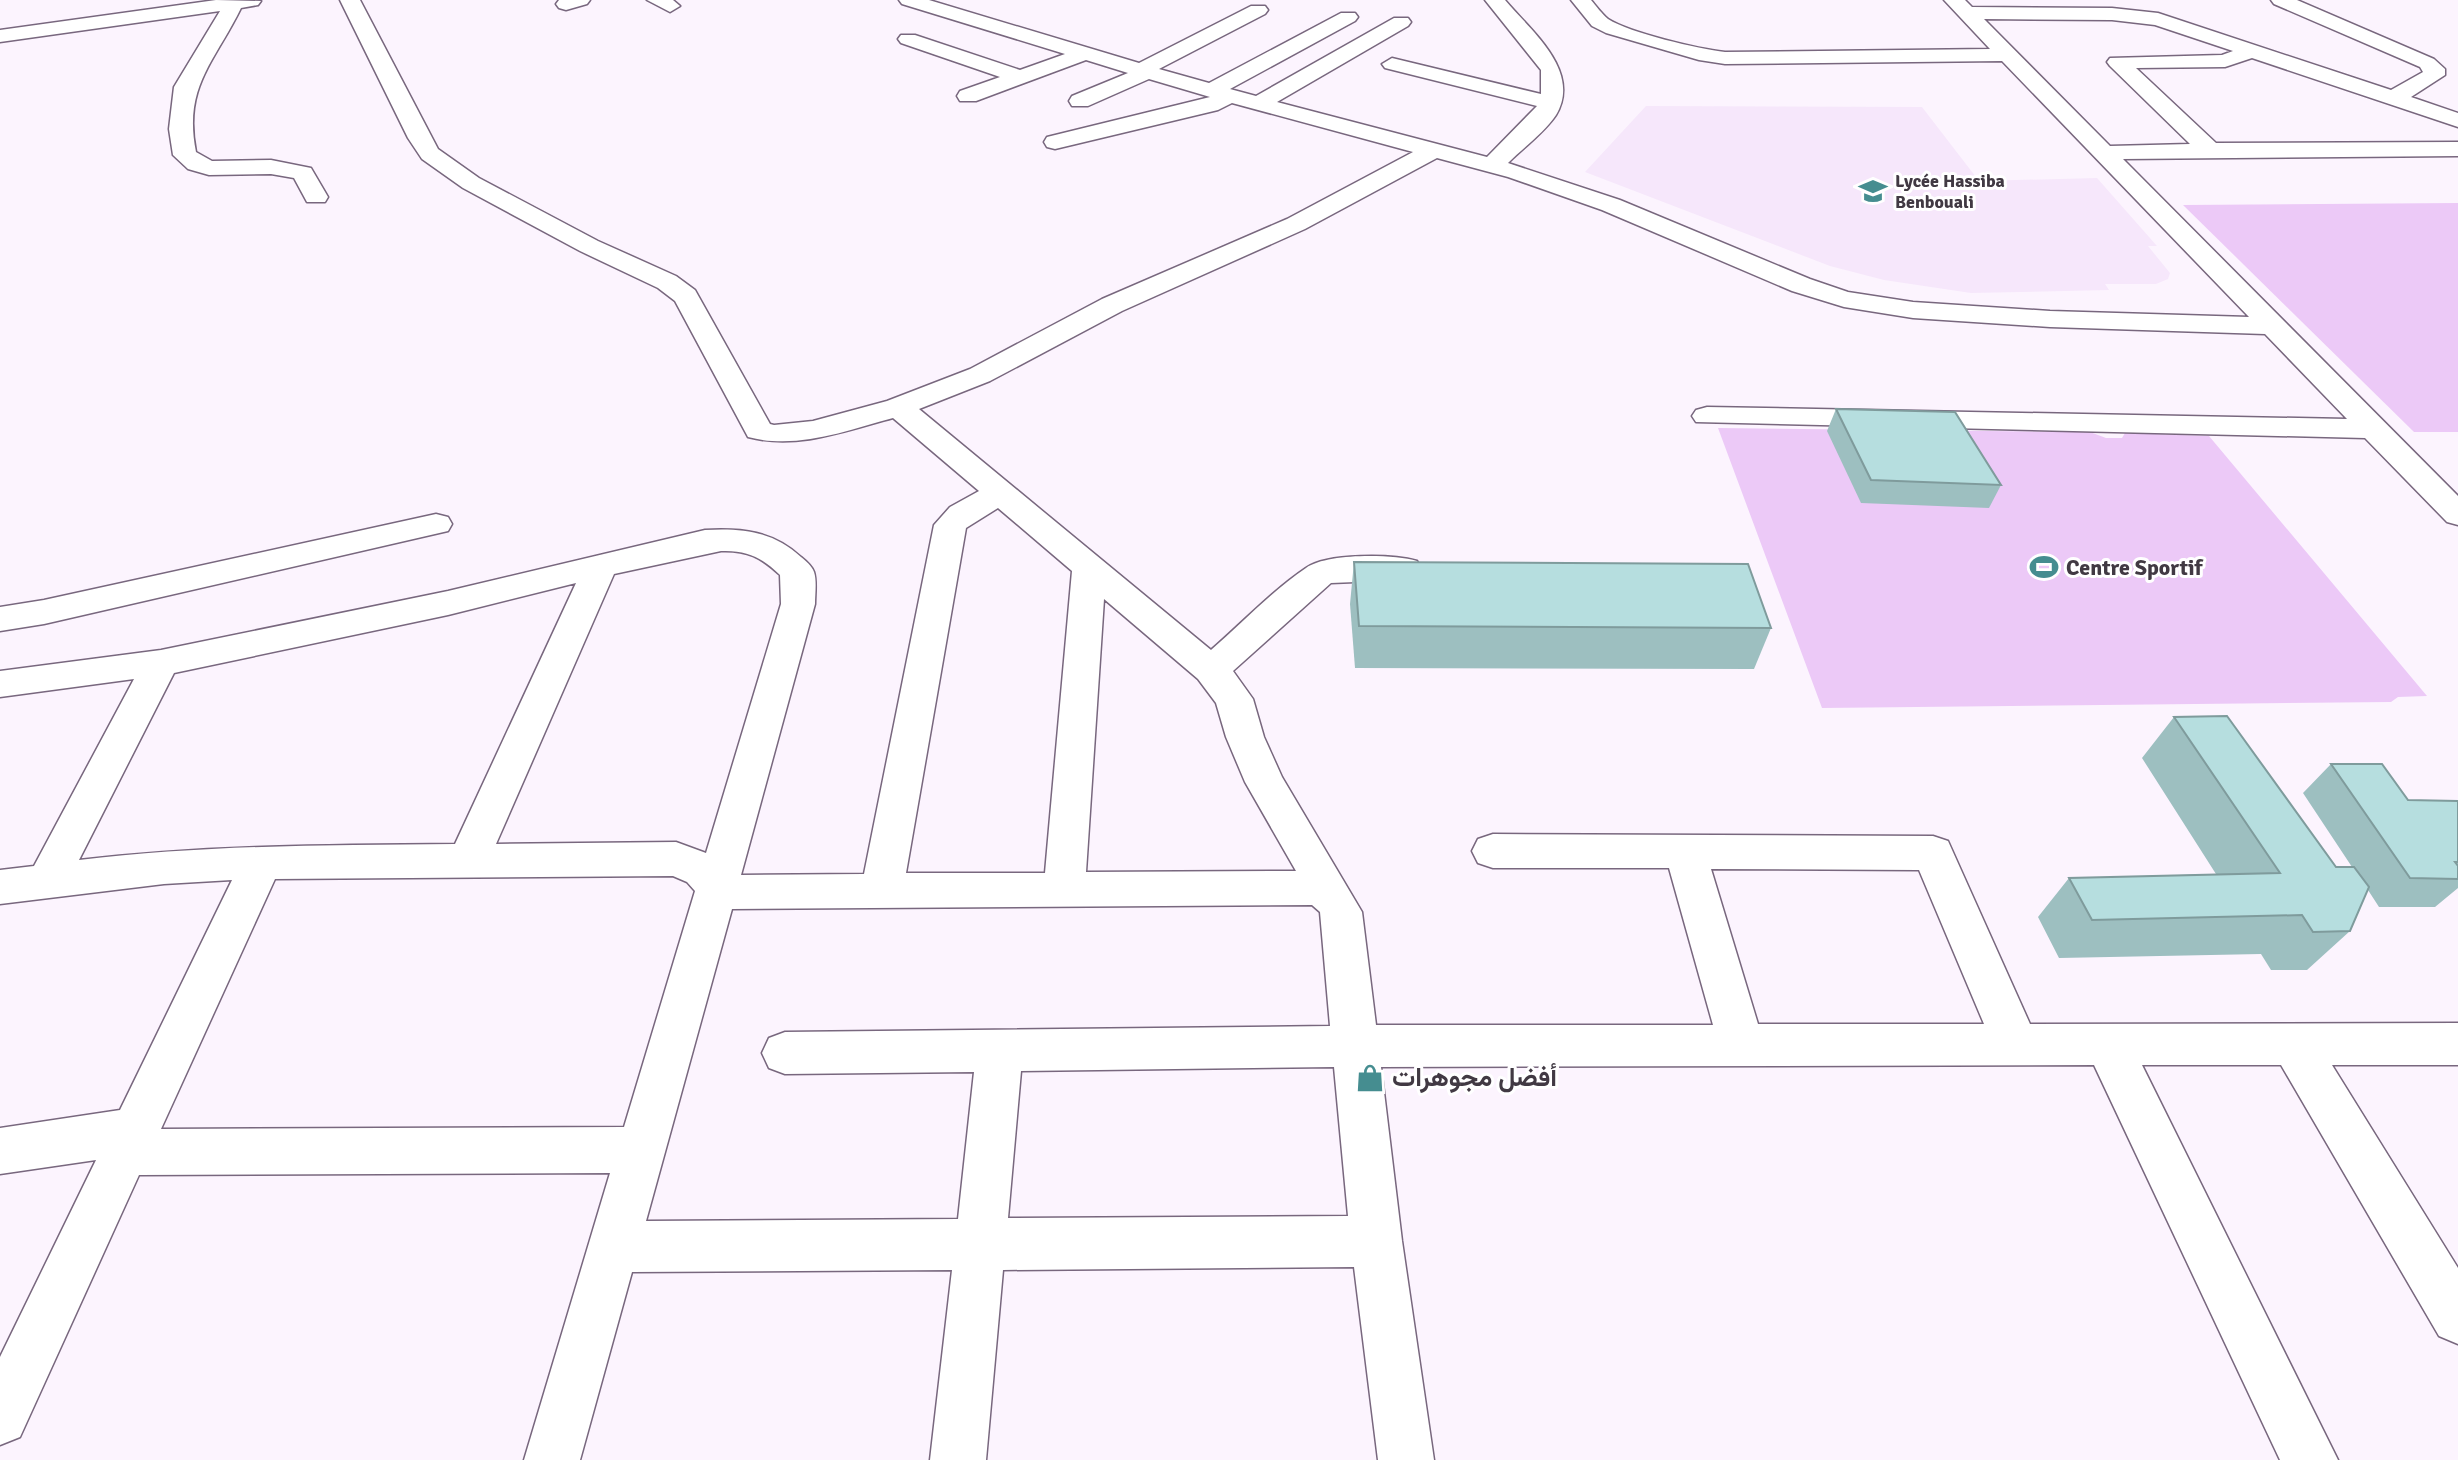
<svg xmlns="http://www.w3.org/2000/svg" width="2458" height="1460" viewBox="0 0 2458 1460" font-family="Signika,Vazirmatn,sans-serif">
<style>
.built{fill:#f6e7fb}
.green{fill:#ecc9f7}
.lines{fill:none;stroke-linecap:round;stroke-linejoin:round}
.minor-casing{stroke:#78677e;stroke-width:3}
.minor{fill:#fff;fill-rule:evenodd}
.wall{fill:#9dbfc0}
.building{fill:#b6dedf;stroke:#7f9b9c;stroke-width:2}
.labels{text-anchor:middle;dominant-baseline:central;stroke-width:6;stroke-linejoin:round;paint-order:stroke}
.far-poi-label{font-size:18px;font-weight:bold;fill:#413943;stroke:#fff;text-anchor:start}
.poi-label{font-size:22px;font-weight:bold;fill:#413943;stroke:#fff;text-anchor:start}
.near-poi-label{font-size:26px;font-weight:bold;fill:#413943;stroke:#fff;text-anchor:start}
</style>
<rect width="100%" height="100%" fill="#fcf4fe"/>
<!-- built -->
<polygon class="built" points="1646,106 1922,107 1979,181 2097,178 2157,246 2148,246 2170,273 2168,279 2156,284 2105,284 2109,290 1971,293 1884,280 1830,266 1585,172"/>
<!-- green -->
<g class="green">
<polygon points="2458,203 2458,432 2414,432 2183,205"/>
<polygon points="1718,428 2090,432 2106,438 2122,438 2125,433 2209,436 2427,696 2398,697 2391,702 1822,708"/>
</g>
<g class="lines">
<defs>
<g id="minor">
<path d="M216 0 261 1 258 5 241 8C214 63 183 87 196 152L212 161 271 160 311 168 328 197 325 202H307L294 178 271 174 209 175 188 169 173 155 169 129 174 87 220 11 0 42V30Z"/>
<path d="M340 0H360L438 149 479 178 598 241 676 276 695 290 770 424 774 425 813 421 887 401 970 369 1102 299 1287 219 1413 152 1232 103 1218 110 1055 149 1047 147 1044 142 1047 137 1210 97 1149 79 1088 106H1072L1069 101 1072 96 1128 73 1086 60 976 101H960L957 96 960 91 1000 77 901 43 898 39 901 35H915L1020 70 1065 54 902 4 899 0H929L1139 63 1251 6H1265L1268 10 1265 14 1159 69 1209 83 1341 13H1355L1358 17 1355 21 1230 89 1256 96 1394 18H1408L1411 22 1408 26 1277 102 1487 157 1537 106 1385 68 1382 64 1392 58 1541 94V70L1485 0H1505C1531 31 1582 71 1556 115 1545 132 1523 148 1508 163L1620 200 1810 279 1848 292 1913 302 2050 311 2249 317 2002 61 1725 64 1699 60 1606 33 1592 26 1571 0H1591C1596 6 1602 14 1608 19 1630 33 1699 49 1725 52L1990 49 1944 0H1965L1972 7 2112 8 2158 13 2391 90 2423 72 2420 67 2274 4 2271 0H2297L2434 59 2445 69V75L2411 97 2458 113V127L2252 58 2225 67 2136 68 2216 143 2458 142V156L2123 159 2458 496V525L2447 522 2365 438 1696 422 1692 416 1696 410 1707 407 2347 419 2265 334 2050 327 1913 318 1844 307 1792 291 1602 210 1508 177 1437 158 1305 229 1122 311 990 381 919 409 1211 650C1242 623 1272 591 1306 568 1327 553 1392 554 1417 561L1422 569 1417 577 1405 580 1331 583 1233 671 1253 699 1264 737 1282 777 1362 912 1376 1025H1713L1669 868H1493L1478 863 1472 851 1478 839 1493 834 1933 836 1948 841 2030 1024 2458 1023V1065H2332L2458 1268V1344L2439 1336 2281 1065H2142L2338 1460H2280L2094 1065 1381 1067 1402 1241 1434 1460H1378L1354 1267 1003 1270 986 1460H930L952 1270 632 1272 580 1460H524L610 1173 139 1175 20 1437 0 1445V1357L96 1160 0 1174V1128L120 1110 232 880 164 884 0 904V870L34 866 134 679 0 697V671L161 650 448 591 705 530C742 528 773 531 801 557 806 561 812 566 814 572 817 581 815 594 815 604L741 875 864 874 934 525 950 507 979 491 893 418C845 431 797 450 748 437L675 301 658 288 580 251 463 188 422 159 408 138ZM1984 19 2112 20 2155 25 2233 51 2222 55 2110 58 2107 62 2110 66 2190 144 2110 146ZM998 508 1072 571 1045 873H906L966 528ZM721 551C747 550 761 557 780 575L781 604 706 853 676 842 496 844 614 574ZM576 583 455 844C329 845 204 845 79 860L174 673 448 615ZM1104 599 1198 679 1216 703 1226 737 1245 782 1296 871 1086 872ZM1711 869 1919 870 1984 1024H1758ZM673 876 687 882 695 891 624 1127 161 1129 275 879ZM1312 905 1320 912 1330 1026 785 1032 769 1038 762 1053 769 1068 785 1074 974 1072 958 1219 646 1221 732 909ZM1334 1067 1348 1216 1008 1218 1021 1071Z"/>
<polygon points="559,0 590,0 587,4 566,10 559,8 556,4"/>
<polygon points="647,0 673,0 680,6 670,12"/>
<polygon points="436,514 448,517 452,524 448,531 44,624 0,631 0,607 44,600"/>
</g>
</defs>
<!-- minor casing -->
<use href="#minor" class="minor-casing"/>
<!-- minor -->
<use href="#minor" class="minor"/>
</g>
<!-- wall -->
<g class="wall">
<polygon points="1836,409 2001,485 1989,508 1861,503 1827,431"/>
<polygon points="1354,562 1771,628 1754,669 1355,668 1350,604"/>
<polygon points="2174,717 2336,867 2352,867 2303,793 2331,764 2408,800 2458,801 2458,888 2435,907 2379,907 2368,890 2350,931 2307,970 2271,970 2261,954 2059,958 2038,917 2069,878 2216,874 2142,758"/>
</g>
<!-- building -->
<g class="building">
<polygon points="1836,409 1955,412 2001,485 1871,480"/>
<polygon points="1354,562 1748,564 1771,628 1359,626"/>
<polygon points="2227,716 2336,867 2354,867 2369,887 2350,931 2313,932 2302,915 2092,920 2069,878 2280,873 2174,717"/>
<polygon points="2331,764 2382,764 2408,800 2458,801 2458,862 2455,862 2458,866 2458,879 2410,878"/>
</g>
<!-- icons -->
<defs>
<symbol id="school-bare" viewBox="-9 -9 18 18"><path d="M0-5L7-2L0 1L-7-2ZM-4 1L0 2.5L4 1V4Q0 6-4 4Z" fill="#458d90" stroke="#fff" stroke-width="2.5" paint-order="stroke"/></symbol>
<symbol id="stadium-bare" viewBox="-9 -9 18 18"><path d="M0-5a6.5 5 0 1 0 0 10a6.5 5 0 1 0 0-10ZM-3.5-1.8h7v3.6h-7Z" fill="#458d90" stroke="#fff" stroke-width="2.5" paint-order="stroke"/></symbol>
<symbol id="shop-bare" viewBox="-9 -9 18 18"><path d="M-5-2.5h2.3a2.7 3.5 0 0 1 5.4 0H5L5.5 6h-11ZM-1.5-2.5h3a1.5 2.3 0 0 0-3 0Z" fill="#458d90" stroke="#fff" stroke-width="2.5" paint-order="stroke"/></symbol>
</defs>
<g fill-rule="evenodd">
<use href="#school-bare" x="1853" y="171" width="40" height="40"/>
<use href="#stadium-bare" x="2024" y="547" width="40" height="40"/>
<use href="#shop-bare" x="1350" y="1058" width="40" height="40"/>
</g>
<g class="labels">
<!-- far-poi labels -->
<g class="far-poi-label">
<text x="1895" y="181">Lycée Hassiba<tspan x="1895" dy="21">Benbouali</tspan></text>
</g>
<!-- poi labels -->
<g class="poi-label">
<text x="2066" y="567">Centre Sportif</text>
</g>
<!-- near-poi labels -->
<g class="near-poi-label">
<text x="1392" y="1078">أفضل مجوهرات</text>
</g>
</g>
</svg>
